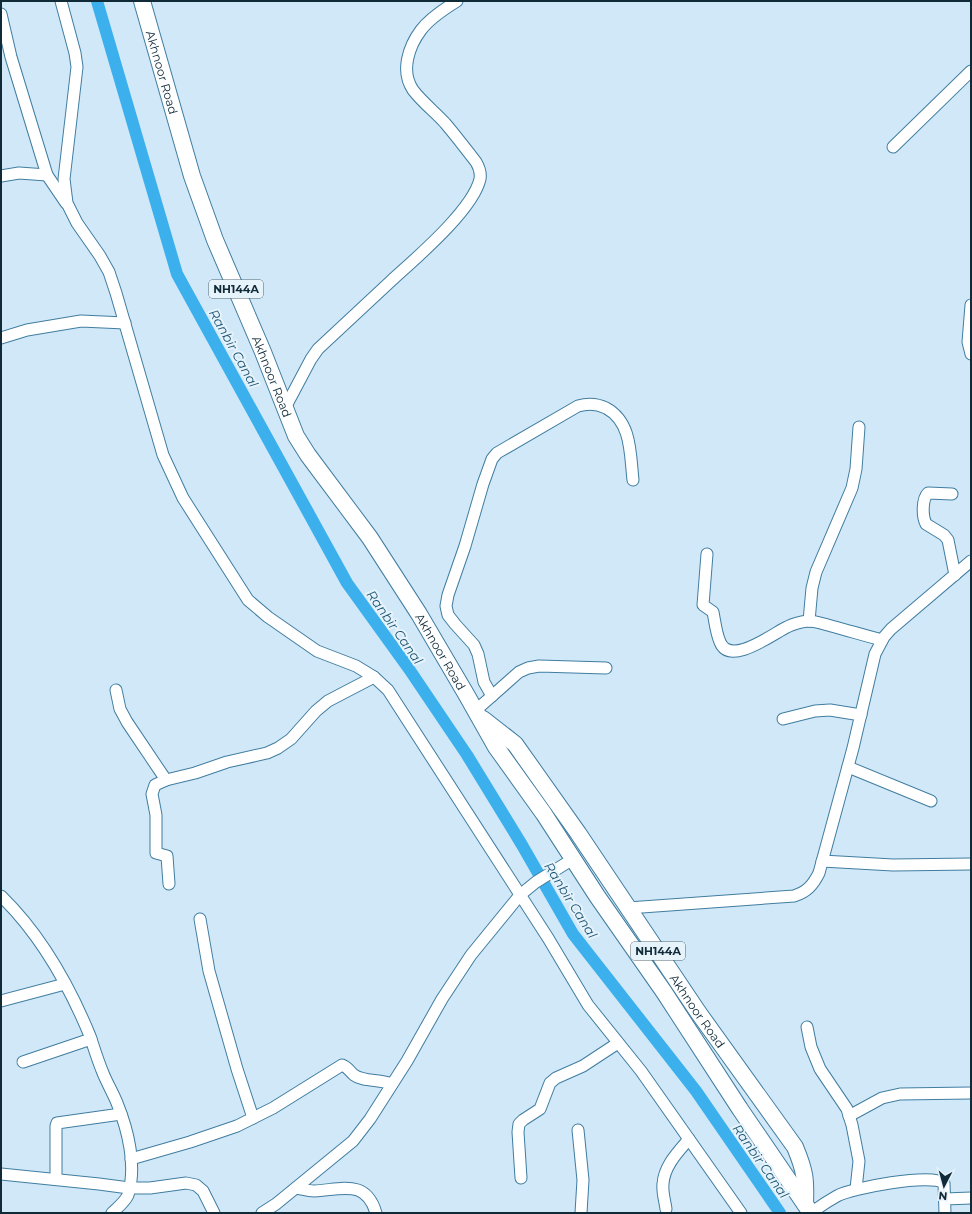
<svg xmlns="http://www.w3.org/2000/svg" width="972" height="1214" viewBox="0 0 972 1214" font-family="Montserrat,sans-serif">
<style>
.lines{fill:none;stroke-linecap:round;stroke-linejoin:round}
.canal{stroke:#3cb0ec;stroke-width:12}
.minor-casing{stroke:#407da0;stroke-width:13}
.highway-casing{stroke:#407da0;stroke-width:18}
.minor{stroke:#fff;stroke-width:11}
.highway{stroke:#fff;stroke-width:16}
.labels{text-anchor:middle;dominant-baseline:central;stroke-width:4;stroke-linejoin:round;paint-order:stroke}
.shield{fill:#e7f3fb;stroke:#506672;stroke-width:1}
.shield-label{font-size:11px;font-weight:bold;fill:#102a38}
.street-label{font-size:12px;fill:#102a38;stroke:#e7f3fb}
.water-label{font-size:13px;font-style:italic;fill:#185473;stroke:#e7f3fb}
</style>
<rect width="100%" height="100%" fill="#d0e8f8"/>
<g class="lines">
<!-- canal -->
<polyline class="canal" points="97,1 177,274 347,583 409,669 467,755 522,845 573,934 696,1091 780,1213"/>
<defs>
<g id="minor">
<polyline points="61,1 75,53 77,67 64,179 67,203 77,223 100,256 109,272 116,293 163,455 183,498 248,600 268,617 317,651 356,666 374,677 388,690 548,938 588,1005 641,1071 741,1213"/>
<polyline points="1,14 11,57 47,175 66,203"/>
<polyline points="893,147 971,71"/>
<polyline points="1,176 19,173 47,175"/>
<polyline points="971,305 968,342 971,354"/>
<polyline points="1,338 27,330 81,321 125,323"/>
<path d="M285 408 311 359 318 349C343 326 367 303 392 280 415 259 473 210 480 179 481 173 479 167 476 162 466 149 456 136 445 123 435 112 422 102 413 90 400 71 409 46 421 30 430 18 444 9 457 1"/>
<path d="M952 494 928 493C922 499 922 516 926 524L944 535 948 540 955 575"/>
<path d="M707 554 703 605 713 612C715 622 716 633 720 642 730 667 774 633 787 627 793 624 800 622 808 621 817 621 826 625 835 627 850 631 866 636 882 640"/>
<polyline points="809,621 812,588 816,572 852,488 856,469 859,427"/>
<polyline points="116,690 120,709 127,722 166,780"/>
<path d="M492 696 484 682 478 654 474 645 455 624 448 615 446 606 448 595 465 546 483 484 492 459 497 453 578 406C588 403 596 403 606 408 632 422 630 454 633 480"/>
<polyline points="475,711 519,672 528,668 539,666 606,668"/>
<polyline points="783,719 815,711 830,710 861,715"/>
<polyline points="848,767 931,801"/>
<polyline points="822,861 893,865 971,864"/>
<polyline points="169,884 167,856 156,853 156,815 152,794 155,785 166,780 195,773 227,762 267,753 278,748 291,739 316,711 328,701 374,677"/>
<path d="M1 896C40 934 69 985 90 1036 94 1048 98 1061 103 1073 107 1083 113 1093 117 1103 128 1130 137 1166 128 1195 125 1202 117 1208 112 1213"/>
<path d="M628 908 794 896C807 892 813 885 819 873L853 748 875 654 884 637 891 629 971 561"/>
<polyline points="200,919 209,971 237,1069 253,1118"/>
<polyline points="1,1001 65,984"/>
<polyline points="807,1027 811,1047 820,1069 847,1109 852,1125 859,1161 856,1189"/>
<polyline points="23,1062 91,1039"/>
<polyline points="849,1116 882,1098 900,1094 971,1093"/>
<polyline points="578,1130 583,1180 581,1213"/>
<path d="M131 1159 190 1142 237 1126 273 1108 342 1065C348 1067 350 1072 354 1075 363 1082 380 1079 392 1084"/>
<polyline points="1,1174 99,1184 129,1188 150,1188 186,1183 196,1185 203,1191 214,1213"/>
<polyline points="521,1178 518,1132 519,1124 523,1120 540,1109 550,1083 556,1078 583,1066 618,1043"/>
<polyline points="56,1179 56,1126 57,1123 121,1114"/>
<path d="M296 1188C302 1189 308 1191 314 1191 340 1190 366 1178 376 1213"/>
<polyline points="945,1199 971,1198"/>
<path d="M666 1209C665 1201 662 1192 663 1184 664 1166 678 1152 689 1139"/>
<polyline points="262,1213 276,1204 353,1141 370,1119 407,1061 442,999 471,955 520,895 536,882 573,859"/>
<path d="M811 1213C819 1207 828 1201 837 1196 852 1188 931 1173 944 1183L945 1213"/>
</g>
<g id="highway">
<path id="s1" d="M142 1 192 176 215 240 263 352 296 436 308 455 370 538 419 614 466 694 496 747 544 814 597 896 664 992 740 1109 811 1213"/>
<path id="s2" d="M483 719 515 744 578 833 698 1012 795 1147C805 1171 806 1179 805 1204"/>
</g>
</defs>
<!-- minor casing -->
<use href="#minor" class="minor-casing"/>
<!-- highway casing -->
<use href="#highway" class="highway-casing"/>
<!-- minor -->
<use href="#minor" class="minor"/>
<!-- highway -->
<use href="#highway" class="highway"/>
</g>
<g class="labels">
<!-- shield labels -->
<g class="shield">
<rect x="209" y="280" width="54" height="18" rx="3"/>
<rect x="631" y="942" width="54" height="18" rx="3"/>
</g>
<g class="shield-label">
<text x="236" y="289">NH144A</text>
<text x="658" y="951">NH144A</text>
</g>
<!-- street labels -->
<g class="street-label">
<text stroke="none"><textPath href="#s1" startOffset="74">Akhnoor Road</textPath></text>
<text stroke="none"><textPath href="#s1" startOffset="398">Akhnoor Road</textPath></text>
<text stroke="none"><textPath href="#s1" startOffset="722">Akhnoor Road</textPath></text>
<text stroke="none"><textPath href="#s2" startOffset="364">Akhnoor Road</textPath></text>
</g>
<!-- water labels -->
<g class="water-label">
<text transform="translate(234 348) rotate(61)">Ranbir Canal</text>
<text transform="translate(395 627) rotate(55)">Ranbir Canal</text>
<text transform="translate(571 900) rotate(58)">Ranbir Canal</text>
<text transform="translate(761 1161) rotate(55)">Ranbir Canal</text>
</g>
</g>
<!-- border -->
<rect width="972" height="1214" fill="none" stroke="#102a38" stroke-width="4"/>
<!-- north arrow -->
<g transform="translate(944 1186) rotate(186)" stroke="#e7f3fb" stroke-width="3" paint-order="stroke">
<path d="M0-3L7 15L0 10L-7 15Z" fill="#102a38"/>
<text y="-6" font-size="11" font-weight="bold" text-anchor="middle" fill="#102a38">N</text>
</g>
</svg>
